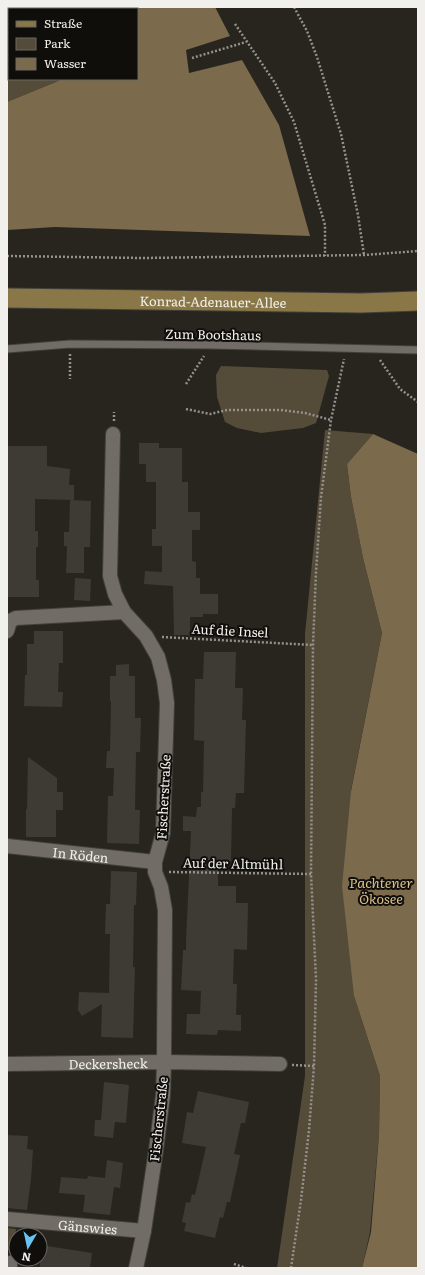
<svg xmlns="http://www.w3.org/2000/svg" width="425" height="1275" viewBox="0 0 425 1275" font-family="Literata,serif">
<style>
.green{fill:#554b39}
.water{fill:#7b6a4b}
.building{fill:#3e3b35}
.lines{fill:none;stroke-linecap:round;stroke-linejoin:round}
.lane-casing{stroke:#42403b;stroke-width:9}
.street-casing{stroke:#42403b;stroke-width:16}
.secondary-casing{stroke:#42403b;stroke-width:21}
.path{stroke:#94928d;stroke-width:2.5;stroke-dasharray:2 2;stroke-linecap:butt}
.lane{stroke:#716d66;stroke-width:7}
.street{stroke:#716d66;stroke-width:14}
.secondary{stroke:#897747;stroke-width:19}
.labels{text-anchor:middle;dominant-baseline:central;stroke-width:4;stroke-linejoin:round;paint-order:stroke}
.street-label{font-size:13px;fill:#f2f0ec;stroke:#0f0e0b}
.water-label{font-size:14px;font-style:italic;fill:#ddc088;stroke:#0f0e0b}
</style>
<rect width="100%" height="100%" fill="#28251f"/>
<!-- green -->
<g class="green">
<polygon points="7,30 9,30 9,79 63,79 7,102"/>
<polygon points="221,366 327,370 329,376 316,423 303,428 261,433 237,428 225,422 217,397 216,375"/>
<polygon points="325,430 373,434 347,464 351,497 363,558 382,633 351,790 354,996 380,1076 379,1135 370,1232 362,1268 277,1268 305,1076 305,634"/>
<polygon points="7,1228 16,1229 13,1251 7,1250"/>
</g>
<!-- water -->
<g class="water">
<polygon points="7,7 215,7 230,36 186,50 189,73 242,60 279,125 310,236 55,227 7,230 7,102 63,79 137,79 137,9 9,9 9,30 7,30"/>
<polygon points="373,434 418,454 418,1268 362,1268 371,1232 379,1135 380,1076 354,996 342,886 351,791 382,633 363,558 351,497 347,464"/>
</g>
<!-- building -->
<g class="building">
<polygon points="139,443 159,443 159,448 182,448 182,482 188,482 188,512 200,512 200,530 192,530 192,561 196,562 196,578 200,578 200,594 218,594 218,614 203,614 203,617 190,617 190,635 174,635 173,586 144,584 145,571 162,572 162,546 152,546 152,529 156,529 156,482 146,482 146,464 139,464"/>
<polygon points="7,446 47,446 47,466 70,469 69,485 74,485 74,500 35,499 35,531 38,531 38,547 36,547 36,580 39,580 39,597 7,597"/>
<polygon points="70,500 91,501 90,547 84,547 84,573 66,573 67,546 64,546 64,532 69,532"/>
<polygon points="75,578 91,579 90,601 74,600"/>
<polygon points="34,631 63,631 63,663 59,663 58,692 63,692 62,707 24,706 25,675 27,675 27,644 34,644"/>
<polygon points="204,652 236,652 235,688 243,688 242,720 246,720 244,793 236,793 235,808 232,808 231,861 218,861 218,886 236,886 236,903 248,903 247,950 234,949 233,984 237,984 236,1015 241,1015 241,1031 218,1030 217,1035 186,1034 187,1014 200,1014 201,991 181,990 183,950 186,950 186,942 191,831 183,831 183,816 196,817 197,807 201,807 201,792 203,792 204,741 194,740 195,679 203,679"/>
<polygon points="129,664 129,676 135,676 135,718 141,718 140,752 136,752 135,810 140,810 139,844 107,843 108,796 113,796 114,768 106,768 107,751 110,751 111,701 110,701 110,676 116,676 116,665"/>
<polygon points="28,757 57,778 57,792 63,792 63,810 56,810 56,837 26,837 26,809 27,809"/>
<polygon points="111,871 137,872 136,905 134,905 133,967 135,967 133,1038 101,1037 102,1004 82,1016 78,1010 79,992 109,993 110,934 105,934 106,904 110,904"/>
<polygon points="104,1082 129,1085 126,1123 115,1122 113,1138 94,1136 95,1120 101,1120"/>
<polygon points="198,1091 249,1102 245,1123 241,1123 234,1154 240,1155 230,1202 227,1202 223,1218 220,1217 215,1238 184,1231 186,1223 182,1222 186,1202 190,1203 192,1194 195,1195 206,1147 182,1143 187,1112 193,1113"/>
<polygon points="7,1135 28,1136 27,1149 33,1150 31,1179 27,1210 7,1208"/>
<polygon points="107,1160 123,1163 120,1188 114,1187 110,1215 83,1212 85,1195 59,1193 61,1177 87,1179 88,1176 105,1178"/>
<polygon points="40,1245 92,1253 90,1268 40,1268"/>
</g>
<g class="lines">
<defs>
<polyline id="lane" points="7,349 70,344 210,345 418,350"/>
<g id="street">
<polyline points="113,434 110,576 115,594 124,612 146,636 158,657 164,680 167,703 163,833 155,862 155,872 161,887 165,910 164,1062 163,1095 156,1150 144,1231 136,1268"/>
<polyline points="7,631 10,621 16,618 124,612"/>
<path id="s1" d="M7 846 155 862"/>
<path id="s2" d="M7 1064 164 1062 280 1064"/>
<path id="s3" d="M7 1219 144 1231"/>
<polyline points="10,1268 10,1263"/>
</g>
<g id="secondary">
<path id="s4" d="M7 298 361 303 418 301"/>
</g>
</defs>
<!-- lane casing -->
<use href="#lane" class="lane-casing"/>
<!-- street casing -->
<use href="#street" class="street-casing"/>
<!-- secondary casing -->
<use href="#secondary" class="secondary-casing"/>
<!-- path -->
<g class="path">
<polyline points="294,7 307,31 317,57 341,134 358,215 364,255"/>
<polyline points="235,24 275,83 294,122 325,225 325,256"/>
<polyline points="192,58 246,42"/>
<polyline points="7,256 142,258 364,255 418,251"/>
<polyline points="70,354 70,379"/>
<polyline points="380,360 400,389 418,402"/>
<polyline points="186,384 204,356"/>
<polyline points="186,409 210,414 227,410 281,410 305,413 331,420"/>
<polyline points="114,421 114,412"/>
<polyline points="162,637 313,645"/>
<polyline points="169,872 311,874"/>
<polyline points="292,1065 314,1066"/>
<polyline points="234,1264 246,1268"/>
<polyline points="291,1268 301,1200 309,1130 314,1066 316,979 311,874 313,645 316,572 321,497 331,420 344,359"/>
</g>
<!-- lane -->
<use href="#lane" class="lane"/>
<!-- street -->
<use href="#street" class="street"/>
<!-- secondary -->
<use href="#secondary" class="secondary"/>
</g>
<g class="labels">
<!-- street labels -->
<g class="street-label">
<text stroke="none"><textPath href="#s4" startOffset="206">Konrad-Adenauer-Allee</textPath></text>
<text transform="translate(213 334) rotate(1)">Zum Bootshaus</text>
<text transform="translate(230 630) rotate(3)">Auf die Insel</text>
<text transform="translate(163 797) rotate(-87)">Fischerstraße</text>
<text stroke="none"><textPath href="#s1" startOffset="74">In Röden</textPath></text>
<text transform="translate(233 863) rotate(1)">Auf der Altmühl</text>
<text stroke="none"><textPath href="#s2" startOffset="101">Deckersheck</textPath></text>
<text transform="translate(158 1119) rotate(-84)">Fischerstraße</text>
<text stroke="none"><textPath href="#s3" startOffset="81">Gänswies</textPath></text>
</g>
<!-- water labels -->
<g class="water-label">
<text x="381" y="882">Pachtener<tspan x="381" dy="16">Ökosee</tspan></text>
</g>
</g>
<!-- border -->
<rect width="425" height="1275" fill="none" stroke="#f2f0ec" stroke-width="16"/>
<!-- legend -->
<rect x="8" y="8" width="130" height="72" fill="#0f0e0b" stroke="#6a6865"/>
<rect x="16" y="21" width="20" height="6" fill="#897747" stroke="#6a6865"/>
<text x="44" y="28" font-size="12" fill="#f2f0ec">Straße</text>
<rect x="16" y="38" width="20" height="12" fill="#554b39" stroke="#6a6865"/>
<text x="44" y="48" font-size="12" fill="#f2f0ec">Park</text>
<rect x="16" y="58" width="20" height="12" fill="#7b6a4b" stroke="#6a6865"/>
<text x="44" y="68" font-size="12" fill="#f2f0ec">Wasser</text>
<!-- north arrow -->
<g transform="translate(28 1247) rotate(189)"><circle r="19" fill="#0f0e0b" stroke="#6a6865"/>
<path d="M0-3L7 15L0 10L-7 15Z" fill="#69c3f1"/>
<text y="-6" font-size="11" font-weight="bold" text-anchor="middle" fill="#f2f0ec">N</text>
</g>
</svg>
